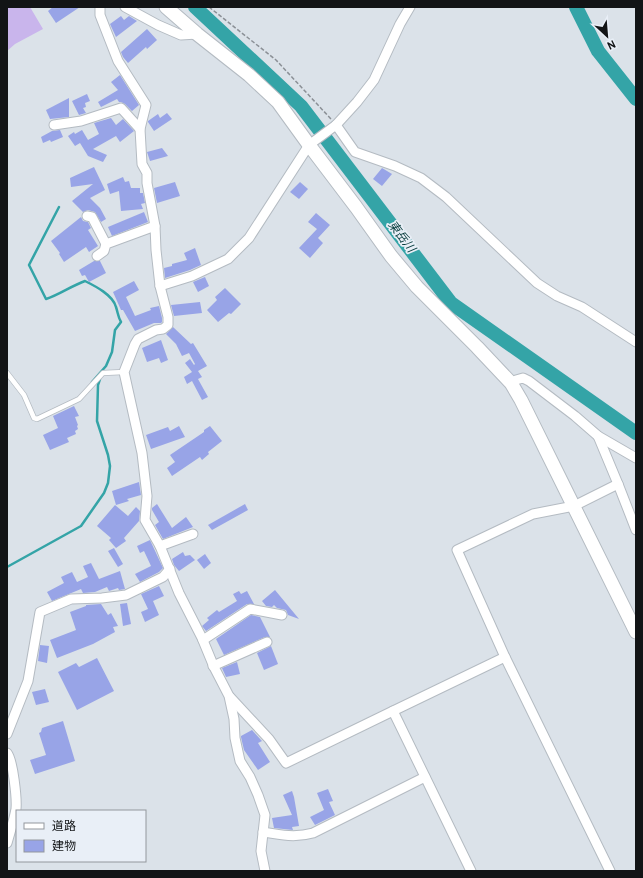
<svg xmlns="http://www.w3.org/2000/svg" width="643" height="878" viewBox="0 0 643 878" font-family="Overpass,'Noto Sans JP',sans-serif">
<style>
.pitch{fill:#c9b5ec}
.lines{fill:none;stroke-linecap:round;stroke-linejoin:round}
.stream{stroke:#34a4a7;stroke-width:2.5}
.river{stroke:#34a4a7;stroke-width:14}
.building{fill:#98a4e7}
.lane-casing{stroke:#b4bbc2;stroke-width:6}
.street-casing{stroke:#b4bbc2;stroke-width:11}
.secondary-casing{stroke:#b4bbc2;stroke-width:15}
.path{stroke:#8b9096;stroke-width:1.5;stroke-dasharray:4 2;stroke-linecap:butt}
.lane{stroke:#fff;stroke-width:4.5}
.street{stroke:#fff;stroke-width:9}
.secondary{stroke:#fff;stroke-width:13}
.labels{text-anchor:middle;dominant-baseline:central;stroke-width:3.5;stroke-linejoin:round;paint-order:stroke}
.water-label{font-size:12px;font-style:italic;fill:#04393a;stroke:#e9eff7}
</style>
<rect width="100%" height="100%" fill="#dbe2e9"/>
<!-- pitch -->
<polygon class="pitch" points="7,7 30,7 43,29 15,44 7,51"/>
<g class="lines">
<!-- stream -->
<g class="stream">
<path d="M59 207 29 265 46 299C59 295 71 286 85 281 95 286 113 295 116 307 118 313 118 317 121 322L115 330 112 352 106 366 92 382"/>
<polyline points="7,567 81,526 104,493 108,483 110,466 108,455 97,421 98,385 100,379 99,377"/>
</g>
<!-- river -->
<g class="river">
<polyline points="195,7 301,106 451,303 636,433"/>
<polyline points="576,7 598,51 636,99"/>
</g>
</g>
<!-- building -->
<g class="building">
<polygon points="53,7 80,7 56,23 48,11"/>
<polygon points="121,16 124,20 129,16 137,21 116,37 110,24"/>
<polygon points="147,29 157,40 147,49 146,47 128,63 123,57 121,52"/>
<polygon points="120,75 139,105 132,111 125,104 121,102 119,102 117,99 101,107 98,102 118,90 111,82"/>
<polygon points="87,94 90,101 85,103 86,107 83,108 86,113 79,115 72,101"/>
<polygon points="69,98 69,117 50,119 46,110"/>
<polygon points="167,113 172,119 154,131 148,122 148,121 158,114 160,118"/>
<polygon points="111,118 116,125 123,119 134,131 120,142 116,136 93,149 107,155 103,162 88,156 80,143 75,146 68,136 74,132 75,134 82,130 88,140 99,134 94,123"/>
<polygon points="60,130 63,137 51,142 50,140 43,143 41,137 52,131"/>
<polygon points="162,148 168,156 150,161 147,152"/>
<polygon points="94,167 105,190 90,198 100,208 106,219 101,222 95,212 88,210 83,212 72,201 93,184 71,187 70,178"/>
<polygon points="382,168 392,174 382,186 373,179"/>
<polygon points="123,177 125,182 129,181 131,188 140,188 140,193 143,193 145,203 141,204 143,209 121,211 119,191 110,194 107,184"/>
<polygon points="175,182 180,196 157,203 154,188"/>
<polygon points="300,182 308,189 299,199 290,192"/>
<polygon points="144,212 148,222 112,236 108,227"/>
<polygon points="316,213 330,225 318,238 323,243 310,258 299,248 317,229 308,222"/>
<polygon points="81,217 83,221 88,222 91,228 88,230 98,246 89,252 86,247 64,262 59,254 60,253 51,241"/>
<polygon points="195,248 201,265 190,270 165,278 164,268 172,266 172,264 187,260 184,253"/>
<polygon points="94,261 100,261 106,273 89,282 85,275 82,276 79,270"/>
<polygon points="205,277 209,286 198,292 193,282"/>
<polygon points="134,281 139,290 126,297 135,316 151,310 150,308 159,306 162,318 162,322 161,323 154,323 135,331 123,310 121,310 113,292"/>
<polygon points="225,288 241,304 231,314 229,313 218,322 207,310 217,300 215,297"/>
<polygon points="200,302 202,313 174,316 171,305"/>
<polygon points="173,327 191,344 193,343 207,366 198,371 202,377 198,379 208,397 202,400 192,381 187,384 184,377 192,372 185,363 190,359 194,365 195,364 189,353 182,356 176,344 166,334"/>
<polygon points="161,340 168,360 161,363 159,358 147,362 142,348"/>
<polygon points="74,406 79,416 75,417 78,425 77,426 78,429 75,431 76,434 67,438 69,442 50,450 43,435 58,428 53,416"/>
<polygon points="179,426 185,437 151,449 146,435 168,427 170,431"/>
<polygon points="210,426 222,441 208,452 209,454 202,460 200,457 172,476 167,468 175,462 170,455 204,432 204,430"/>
<polygon points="139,482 141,495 127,499 129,501 116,505 112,491"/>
<polygon points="157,504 172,528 186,517 193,527 163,539 155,525 159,522 152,510 152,508"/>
<polygon points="245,504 248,510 212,530 208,525"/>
<polygon points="115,505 128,516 136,507 140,511 139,521 124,538 126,541 116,548 109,540 111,538 97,526"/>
<polygon points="150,540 163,568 159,572 140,582 135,574 151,566 144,551 140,553 137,546"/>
<polygon points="114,548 123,564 118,567 108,551"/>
<polygon points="183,552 185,556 190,555 195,560 179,571 174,565 172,559"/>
<polygon points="205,554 211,563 204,569 197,560"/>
<polygon points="91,563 99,579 120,571 125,589 119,590 118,588 109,591 107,587 95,592 83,593 81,589 52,601 47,592 64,583 61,577 72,572 77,582 88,577 83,566"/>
<polygon points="159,586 164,596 153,601 159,615 145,622 141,612 148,609 141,594"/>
<polygon points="275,590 299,619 288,615 286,610 277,608 274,605 272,607 266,606 262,601"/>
<polygon points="239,591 241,594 247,591 254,604 247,604 206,631 202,626 209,620 207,618 217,610 219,612 237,601 233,594"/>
<polygon points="127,603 131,624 123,626 120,604"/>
<polygon points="101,604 108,615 111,613 118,626 113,627 115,632 93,644 57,658 50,640 76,630 70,612 86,606 86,605"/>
<polygon points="251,615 260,617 270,637 265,637 224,655 216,639"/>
<polygon points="40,645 49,646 47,663 38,661"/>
<polygon points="271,646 278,664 264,670 257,653"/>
<polygon points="97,658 114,691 77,710 58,672 76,663 79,667"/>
<polygon points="237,662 240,674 226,677 222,668"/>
<polygon points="45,689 49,702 36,705 32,692"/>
<polygon points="63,721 75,761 35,774 30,760 46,755 39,733 41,732 42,728"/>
<polygon points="252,730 261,740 262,741 258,743 270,762 258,770 244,750 241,737 241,736"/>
<polygon points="328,789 333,801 329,802 335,815 315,825 310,817 324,810 317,793"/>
<polygon points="292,791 294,797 299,826 292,827 293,830 274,828 272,818 292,815 283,795"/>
</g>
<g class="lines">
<defs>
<polyline id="lane" points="7,373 24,395 34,418 37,419 79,399 103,373 124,372"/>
<g id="street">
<polyline points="100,7 100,15 118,61 146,105 140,129 142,164 147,173 147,183 155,226 156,250 160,286 168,317 168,325 163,329 156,330 138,339 135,344 124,372 142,453 147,496 145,520 160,546 179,593 202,638 214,667 229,696 234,719 235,738 240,761 250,777 258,795 265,815 261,851 265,871"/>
<polyline points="125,7 158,25 181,35 197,34"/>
<polyline points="54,125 81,121 121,108 140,129"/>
<polyline points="336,125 355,152 395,166 421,178 446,197 537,283 557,296 582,307 636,342"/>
<polyline points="87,216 92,217 106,244"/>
<polyline points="97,256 104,251 106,244 155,226"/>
<polyline points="160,286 192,276 228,259 249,238 309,145 336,125 357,102 374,80 400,24 410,7"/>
<polyline points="511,383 516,380 523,378 529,381 575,416 598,436 636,458"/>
<polyline points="598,436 618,484 574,506 533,514 457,550 505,657 610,871"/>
<polyline points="618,484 636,530"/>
<polyline points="160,546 193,534"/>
<polyline points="203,640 250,609 282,615"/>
<polyline points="213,666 267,642"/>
<polyline points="230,697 269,739 286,763 393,711 471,871"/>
<polyline points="393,711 505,657"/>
<polyline points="7,734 28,681 40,612 71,599 102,598 126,595 163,577 170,569"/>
<path d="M7 753C13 760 17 799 16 809 14 820 10 832 7 843"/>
<path d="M263 832C280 835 296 838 313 833L425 777"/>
</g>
<polyline id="secondary" points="166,7 197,34 249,75 278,102 309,145 356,207 391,256 417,287 477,347 511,383 521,400 636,632"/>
</defs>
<!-- lane casing -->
<use href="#lane" class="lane-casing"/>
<!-- street casing -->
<use href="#street" class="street-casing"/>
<!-- secondary casing -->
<use href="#secondary" class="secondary-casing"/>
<!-- path -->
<polyline class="path" points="209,7 276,60 331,119"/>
<!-- lane -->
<use href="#lane" class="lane"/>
<!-- street -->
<use href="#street" class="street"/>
<!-- secondary -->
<use href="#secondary" class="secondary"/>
</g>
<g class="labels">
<!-- water labels -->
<g class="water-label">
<text transform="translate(401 237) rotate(53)">東岳川</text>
</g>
</g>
<!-- border -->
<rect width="643" height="878" fill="none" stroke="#121416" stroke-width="16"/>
<!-- legend -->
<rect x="16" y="810" width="130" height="52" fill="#e9eff7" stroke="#93979d"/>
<rect x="24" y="823" width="20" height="6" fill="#ffffff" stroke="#93979d"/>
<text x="52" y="830" font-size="12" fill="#121416">道路</text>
<rect x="24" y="840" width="20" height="12" fill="#98a4e7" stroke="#93979d"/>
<text x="52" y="850" font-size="12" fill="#121416">建物</text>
<!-- north arrow -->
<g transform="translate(607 36) rotate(154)" stroke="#e9eff7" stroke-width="3" paint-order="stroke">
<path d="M0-3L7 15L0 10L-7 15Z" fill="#121416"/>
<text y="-6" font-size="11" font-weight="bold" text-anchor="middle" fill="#121416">N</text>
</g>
</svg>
